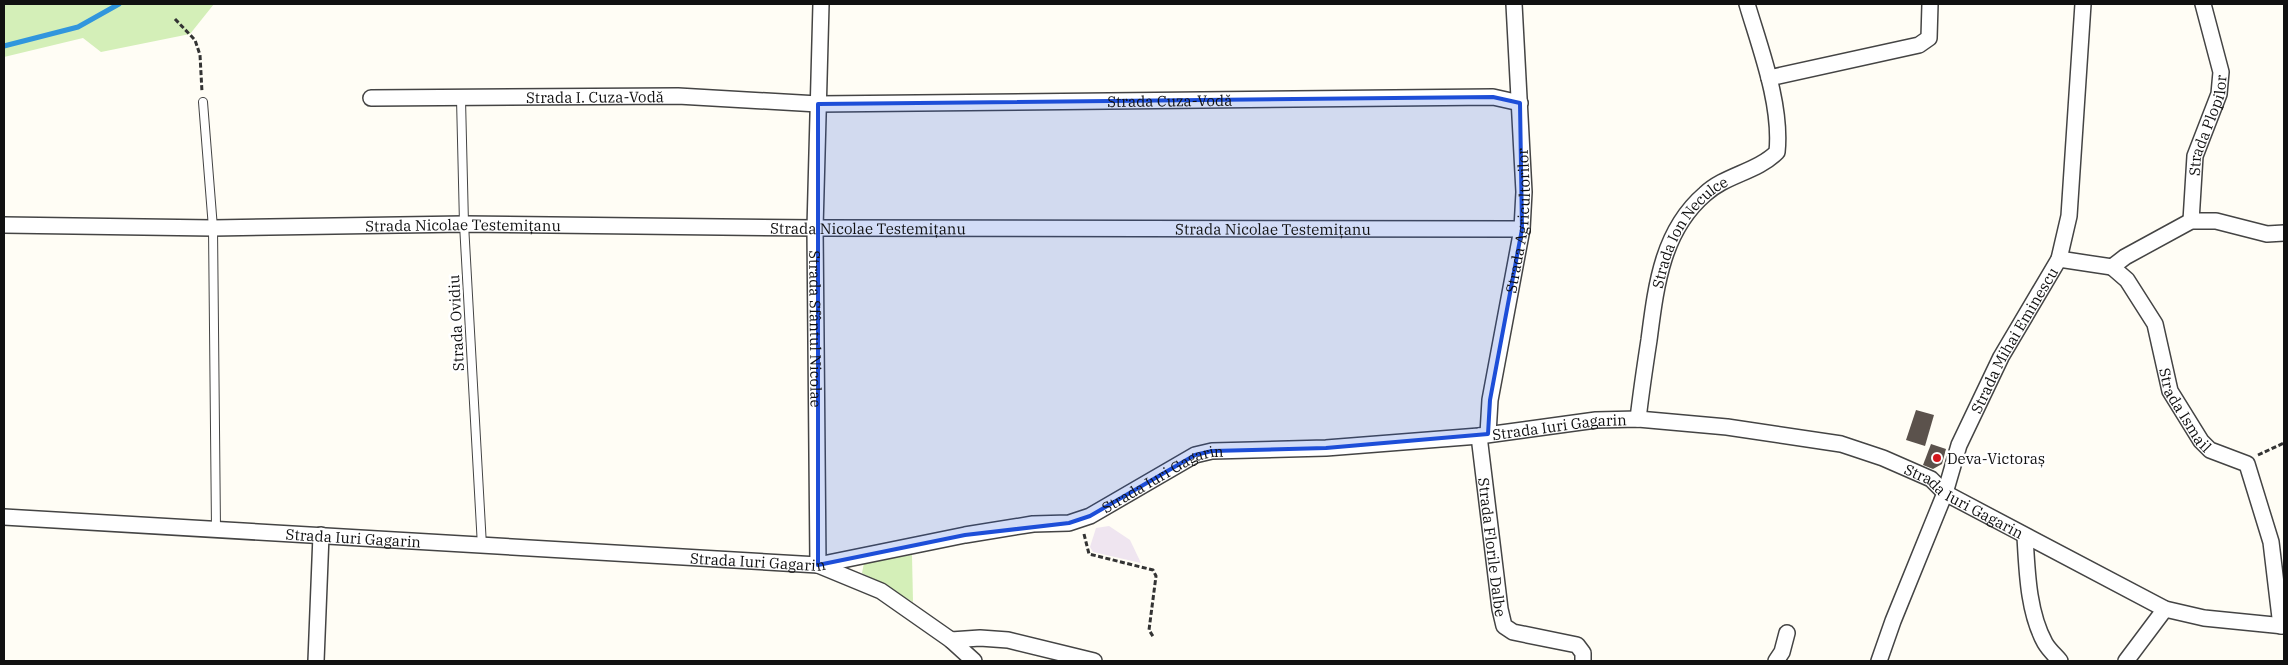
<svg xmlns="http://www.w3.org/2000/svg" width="2288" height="665" viewBox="0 0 2288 665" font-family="'IBM Plex Serif',serif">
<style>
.industrial{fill:#efe5f0}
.green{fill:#d4efb8}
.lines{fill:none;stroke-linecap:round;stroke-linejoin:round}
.stream{stroke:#3196dd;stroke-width:5}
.building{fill:#5b524c}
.service-casing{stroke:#444;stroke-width:10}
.minor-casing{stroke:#444;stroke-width:18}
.path{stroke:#333;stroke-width:3;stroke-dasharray:5 2.5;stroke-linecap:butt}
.service{stroke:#fff;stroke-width:8}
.minor{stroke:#fff;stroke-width:15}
.marked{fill:#1d4ed8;fill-opacity:0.2;stroke:#1d4ed8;stroke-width:4;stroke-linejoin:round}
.poi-dot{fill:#d3171d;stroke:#fff;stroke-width:2}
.labels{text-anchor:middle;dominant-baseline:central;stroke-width:5;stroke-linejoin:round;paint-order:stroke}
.street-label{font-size:15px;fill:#111;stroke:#fff}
.poi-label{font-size:15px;fill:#111;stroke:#fff;text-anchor:start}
</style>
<rect width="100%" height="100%" fill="#fffdf5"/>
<!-- industrial -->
<polygon class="industrial" points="1109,526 1130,540 1141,563 1093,552 1090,547 1096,528"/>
<!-- green -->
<g class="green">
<polygon points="4,4 214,4 190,34 101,52 83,38 4,57"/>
<polygon points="912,555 913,602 862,573 864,563"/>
</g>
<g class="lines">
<!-- stream -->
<polyline class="stream" points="4,46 78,27 119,4"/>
</g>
<!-- building -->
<g class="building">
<polygon points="1916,410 1934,415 1925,446 1906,440"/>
<polygon points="1931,444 1946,449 1942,464 1933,469 1923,465"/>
</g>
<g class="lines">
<defs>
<g id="service">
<polyline points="461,99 464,224 482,546"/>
<polyline points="203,102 213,228 216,529"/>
</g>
<g id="minor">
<path id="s1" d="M821 4 815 228 818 565 881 591 951 640 974 661"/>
<polyline points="1769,78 1919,45 1929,38 1930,4"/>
<path id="s2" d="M371 98 678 96 818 104 1493 97 1520 103"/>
<path id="s3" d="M2191 221 2195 156 2219 94 2221 72 2203 4"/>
<path id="s4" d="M4 225 213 228 464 224 815 228 1522 229"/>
<polyline points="2059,259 2112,267"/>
<path id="s5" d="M2112 267 2127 280 2155 324 2170 391 2201 441 2210 450 2247 464 2271 542 2281 626"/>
<polyline points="2112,267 2125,257 2191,221 2216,221 2267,234 2284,233"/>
<path id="s6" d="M1638 419C1641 393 1645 366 1649 340 1656 286 1662 231 1705 194 1725 175 1757 172 1777 152 1782 105 1760 48 1747 4"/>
<path id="s7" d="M1488 434 1490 400 1522 229 1524 192 1514 4"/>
<path id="s8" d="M1479 436 1500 609 1504 626 1513 632 1577 645 1583 653V661"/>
<path id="s9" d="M4 517 818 565 965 535 1033 524 1069 523 1090 516 1195 455 1212 451 1326 448 1479 436 1596 420 1638 419 1727 427 1841 444 1883 458 1931 479 1945 493 2165 609 2204 618 2284 626"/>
<path d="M2025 536C2027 571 2028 612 2045 643 2049 650 2056 656 2060 661"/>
<polyline points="951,640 980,638 1008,640 1094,661"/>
<polyline points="316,661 321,535"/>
<polyline points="1776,661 1782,652 1787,633"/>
<path id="s10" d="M1879 661 1893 621 1945 493 1959 445 2001 357 2059 259 2069 216 2083 4"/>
<polyline points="2126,661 2165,609"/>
</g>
</defs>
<!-- service casing -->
<use href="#service" class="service-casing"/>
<!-- minor casing -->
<use href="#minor" class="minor-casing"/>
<!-- path -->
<g class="path">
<polyline points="175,19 195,40 200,55 202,92"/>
<polyline points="2258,455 2284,443"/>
<polyline points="1084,534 1089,554 1153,570 1156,576 1149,630 1154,638"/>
</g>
<!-- service -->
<use href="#service" class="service"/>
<!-- minor -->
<use href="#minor" class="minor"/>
</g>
<!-- marked area -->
<path class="marked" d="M1493 97 1520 103 1522 229 1490 400 1488 434 1326 448 1212 451 1195 455 1090 516 1069 523 965 535 818 565V104Z"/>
<!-- markers -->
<circle class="poi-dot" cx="1937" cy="458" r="5"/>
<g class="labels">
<!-- street labels -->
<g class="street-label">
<text stroke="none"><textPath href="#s2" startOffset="224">Strada I. Cuza-Vodă</textPath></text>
<text stroke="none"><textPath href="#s2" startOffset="799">Strada Cuza-Vodă</textPath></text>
<text stroke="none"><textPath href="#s3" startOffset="98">Strada Plopilor</textPath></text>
<text stroke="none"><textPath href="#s7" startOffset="216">Strada Agricultorilor</textPath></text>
<text stroke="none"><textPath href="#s4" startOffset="459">Strada Nicolae Testemițanu</textPath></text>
<text stroke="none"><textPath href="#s4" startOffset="864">Strada Nicolae Testemițanu</textPath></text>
<text stroke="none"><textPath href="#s4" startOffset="1269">Strada Nicolae Testemițanu</textPath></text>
<text stroke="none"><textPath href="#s6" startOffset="199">Strada Ion Neculce</textPath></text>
<text transform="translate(456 323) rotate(-93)">Strada Ovidiu</text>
<text stroke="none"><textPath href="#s1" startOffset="325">Strada Sfântul Nicolae</textPath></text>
<text stroke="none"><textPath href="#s10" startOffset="349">Strada Mihai Eminescu</textPath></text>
<text stroke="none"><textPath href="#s5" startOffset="164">Strada Ismail</textPath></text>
<text stroke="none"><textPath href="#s9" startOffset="1580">Strada Iuri Gagarin</textPath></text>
<text stroke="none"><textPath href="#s9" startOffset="1175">Strada Iuri Gagarin</textPath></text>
<text stroke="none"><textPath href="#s9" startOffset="2000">Strada Iuri Gagarin</textPath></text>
<text stroke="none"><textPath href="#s9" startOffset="350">Strada Iuri Gagarin</textPath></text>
<text stroke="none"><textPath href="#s8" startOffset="112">Strada Florile Dalbe</textPath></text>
<text stroke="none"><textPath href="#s9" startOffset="755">Strada Iuri Gagarin</textPath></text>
</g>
<!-- poi labels -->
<g class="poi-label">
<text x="1947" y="458">Deva-Victoraș</text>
</g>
</g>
<!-- border -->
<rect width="2288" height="665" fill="none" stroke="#111111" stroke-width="10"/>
</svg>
